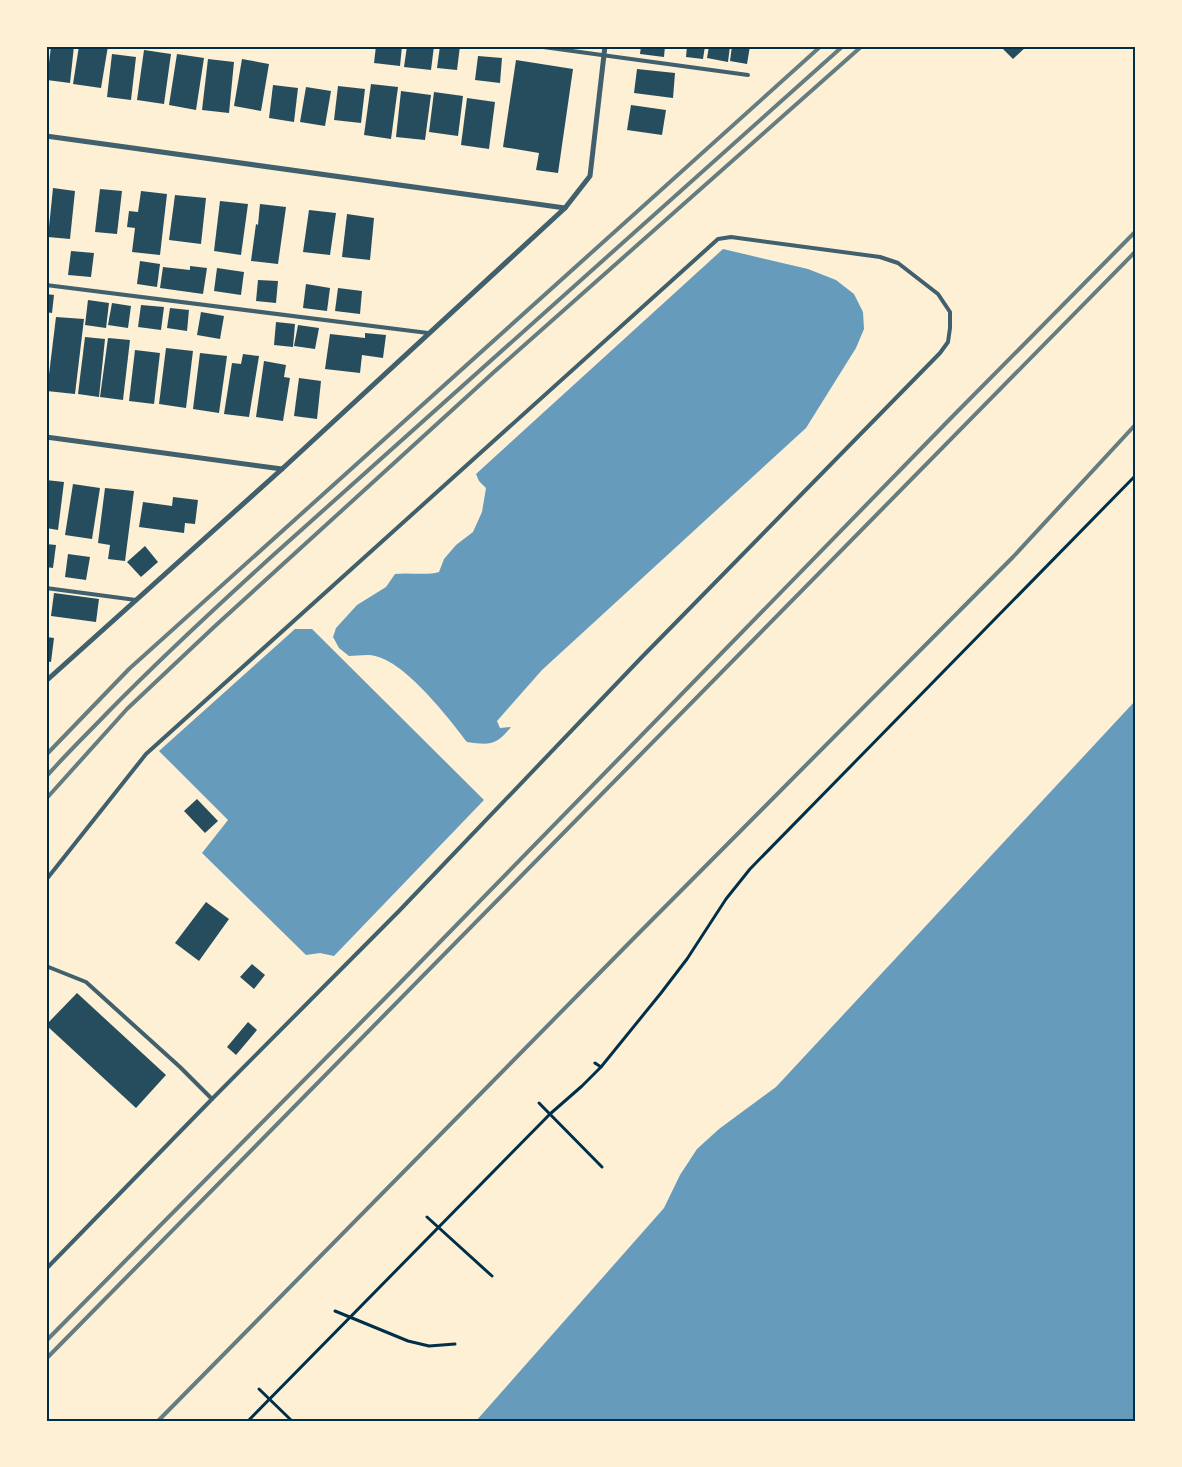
<svg xmlns="http://www.w3.org/2000/svg" width="1182" height="1467" viewBox="0 0 1182 1467" font-family="Lato,sans-serif">
<style>
.water{fill:#669bbc}
.building{fill:#264d5e}
.lines{fill:none;stroke-linecap:round;stroke-linejoin:round}
.path{stroke:#003049;stroke-width:3}
.service{stroke:#3f606c;stroke-width:4}
.minor{stroke:#3f606c;stroke-width:5}
.rail{stroke:#657d81;stroke-width:4}
.neatline{fill:none;stroke:#003049;stroke-width:2}
</style>
<rect width="100%" height="100%" fill="#fdf0d5"/>
<!-- water -->
<g class="water">
<path d="M723 249 808 269 836 280 854 294 863 312 864 329 856 348 806 428 542 670 497 721 500 728 511 727C496 746 489 745 467 742 449 718 405 662 375 656 368 654 357 656 349 656L339 648 333 637 336 628 357 605 386 587 395 574C410 572 425 576 439 572L444 559 456 545 473 532 482 512 486 488 479 481 476 474Z"/>
<polygon points="295,629 312,629 484,800 334,956 320,953 306,955 202,853 228,820 159,751"/>
<polygon points="1136,700 1136,1421 476,1421 664,1208 680,1175 697,1149 719,1129 776,1087"/>
</g>
<!-- building -->
<g class="building">
<polygon points="51,46 74,46 70,83 47,80"/>
<polygon points="79,46 108,46 101,88 73,84"/>
<polygon points="376,46 402,46 400,66 374,63"/>
<polygon points="407,46 434,46 431,70 404,67"/>
<polygon points="440,46 460,46 457,70 437,68"/>
<polygon points="641,46 665,46 664,57 640,54"/>
<polygon points="687,46 705,46 703,59 686,57"/>
<polygon points="709,46 730,46 728,62 707,58"/>
<polygon points="732,46 750,46 747,64 730,61"/>
<polygon points="1000,46 1027,46 1013,59"/>
<polygon points="144,50 171,54 164,104 137,100"/>
<polygon points="112,54 136,57 131,100 107,97"/>
<polygon points="177,54 204,58 196,110 169,105"/>
<polygon points="478,56 502,58 500,83 475,80"/>
<polygon points="208,59 234,62 229,113 202,110"/>
<polygon points="242,59 269,64 261,111 234,106"/>
<polygon points="516,60 573,69 558,173 536,170 539,153 503,147"/>
<polygon points="637,69 675,73 673,98 634,93"/>
<polygon points="371,84 398,87 391,139 364,135"/>
<polygon points="273,85 298,88 294,122 269,118"/>
<polygon points="338,86 365,89 361,123 334,120"/>
<polygon points="306,87 331,91 325,126 300,122"/>
<polygon points="401,91 431,95 425,140 396,137"/>
<polygon points="434,92 463,96 458,136 429,132"/>
<polygon points="467,98 495,102 489,149 461,145"/>
<polygon points="631,105 666,110 662,135 627,130"/>
<polygon points="53,188 75,191 70,239 48,237"/>
<polygon points="100,189 122,191 117,234 95,232"/>
<polygon points="141,191 167,194 160,255 132,252 135,228 127,227 129,211 138,212"/>
<polygon points="175,195 206,198 201,244 169,240"/>
<polygon points="220,201 248,204 241,255 214,251"/>
<polygon points="260,204 286,207 278,264 251,261 256,224 258,225"/>
<polygon points="309,210 336,213 330,255 303,252"/>
<polygon points="347,214 374,218 370,260 342,257"/>
<polygon points="71,251 94,253 91,277 68,275"/>
<polygon points="140,261 160,264 157,287 137,284"/>
<polygon points="190,266 207,268 203,294 160,288 163,267 190,270"/>
<polygon points="217,268 244,272 241,295 214,291"/>
<polygon points="258,280 278,281 276,303 256,301"/>
<polygon points="306,284 330,288 327,311 303,308"/>
<polygon points="338,288 362,291 360,314 335,311"/>
<polygon points="46,294 54,295 52,313 46,312"/>
<polygon points="88,300 109,303 106,328 85,325"/>
<polygon points="112,303 131,306 128,328 108,325"/>
<polygon points="141,305 164,307 161,330 138,327"/>
<polygon points="170,308 189,310 187,331 167,328"/>
<polygon points="201,312 224,316 220,339 197,335"/>
<polygon points="56,317 84,319 75,394 47,391"/>
<polygon points="276,322 295,324 293,347 274,345"/>
<polygon points="298,325 319,328 315,349 294,346"/>
<polygon points="365,333 386,335 383,358 362,355 360,373 325,369 330,334 365,338"/>
<polygon points="85,337 105,339 99,397 78,394"/>
<polygon points="108,338 130,340 123,400 100,397"/>
<polygon points="166,348 193,351 186,408 159,404"/>
<polygon points="135,350 160,353 154,404 129,401"/>
<polygon points="200,353 227,356 219,413 193,409"/>
<polygon points="243,354 259,356 249,417 224,414 232,363 241,364"/>
<polygon points="264,361 286,365 284,377 290,378 283,421 256,417"/>
<polygon points="299,378 321,381 317,419 294,416"/>
<polygon points="46,480 64,482 58,530 46,528"/>
<polygon points="73,484 100,488 92,539 65,535"/>
<polygon points="105,488 134,491 125,561 108,559 110,545 98,543"/>
<polygon points="173,497 198,500 195,524 185,523 184,533 139,527 143,502 172,506"/>
<polygon points="46,544 56,545 53,568 46,567"/>
<polygon points="145,546 158,562 141,577 127,562"/>
<polygon points="68,554 90,557 86,580 65,577"/>
<polygon points="54,593 99,599 96,622 51,616"/>
<polygon points="46,637 54,638 51,662 46,661"/>
<polygon points="197,799 218,821 205,833 184,811"/>
<polygon points="206,902 229,919 199,961 175,943"/>
<polygon points="252,964 265,975 254,989 240,977"/>
<polygon points="77,993 166,1075 136,1108 46,1025"/>
<polygon points="248,1022 257,1030 236,1055 227,1047"/>
</g>
<g class="lines">
<!-- path -->
<g class="path">
<polyline points="595,1063 601,1067"/>
<polyline points="539,1103 602,1167"/>
<polyline points="427,1217 492,1276"/>
<polyline points="335,1311 408,1341 429,1346 455,1344"/>
<polyline points="259,1389 292,1421"/>
<polyline points="248,1421 550,1114 582,1086 601,1067 661,993 687,959 726,899 750,869 1136,475"/>
</g>
<!-- service -->
<g class="service">
<polyline points="536,46 748,75"/>
<polyline points="46,285 428,333"/>
<polyline points="46,588 136,600"/>
<polyline points="46,880 146,754 718,239 731,237 880,257 898,263 938,294 950,312 950,328 948,342 940,353 641,658 399,911 212,1099 46,1269"/>
<polyline points="46,966 86,982 180,1067 212,1099"/>
</g>
<!-- minor -->
<g class="minor">
<polyline points="46,136 565,208"/>
<polyline points="46,437 282,469"/>
<polyline points="46,681 282,469 565,208 590,176 605,46"/>
</g>
<!-- rail -->
<g class="rail">
<polyline points="46,755 129,669 821,46"/>
<path d="M46 777C66 754 88 733 109 711 161 658 215 608 270 558L843 46"/>
<polyline points="46,799 127,709 214,627 494,372 862,46"/>
<polyline points="46,1341 397,986 949,420 1136,231"/>
<polyline points="46,1359 1136,251"/>
<polyline points="158,1421 633,939 1013,557 1136,424"/>
</g>
</g>
<!-- border -->
<rect width="1182" height="1467" fill="none" stroke="#fdf0d5" stroke-width="95"/>
<rect x="48" y="48" width="1086" height="1372" class="neatline"/>
</svg>
